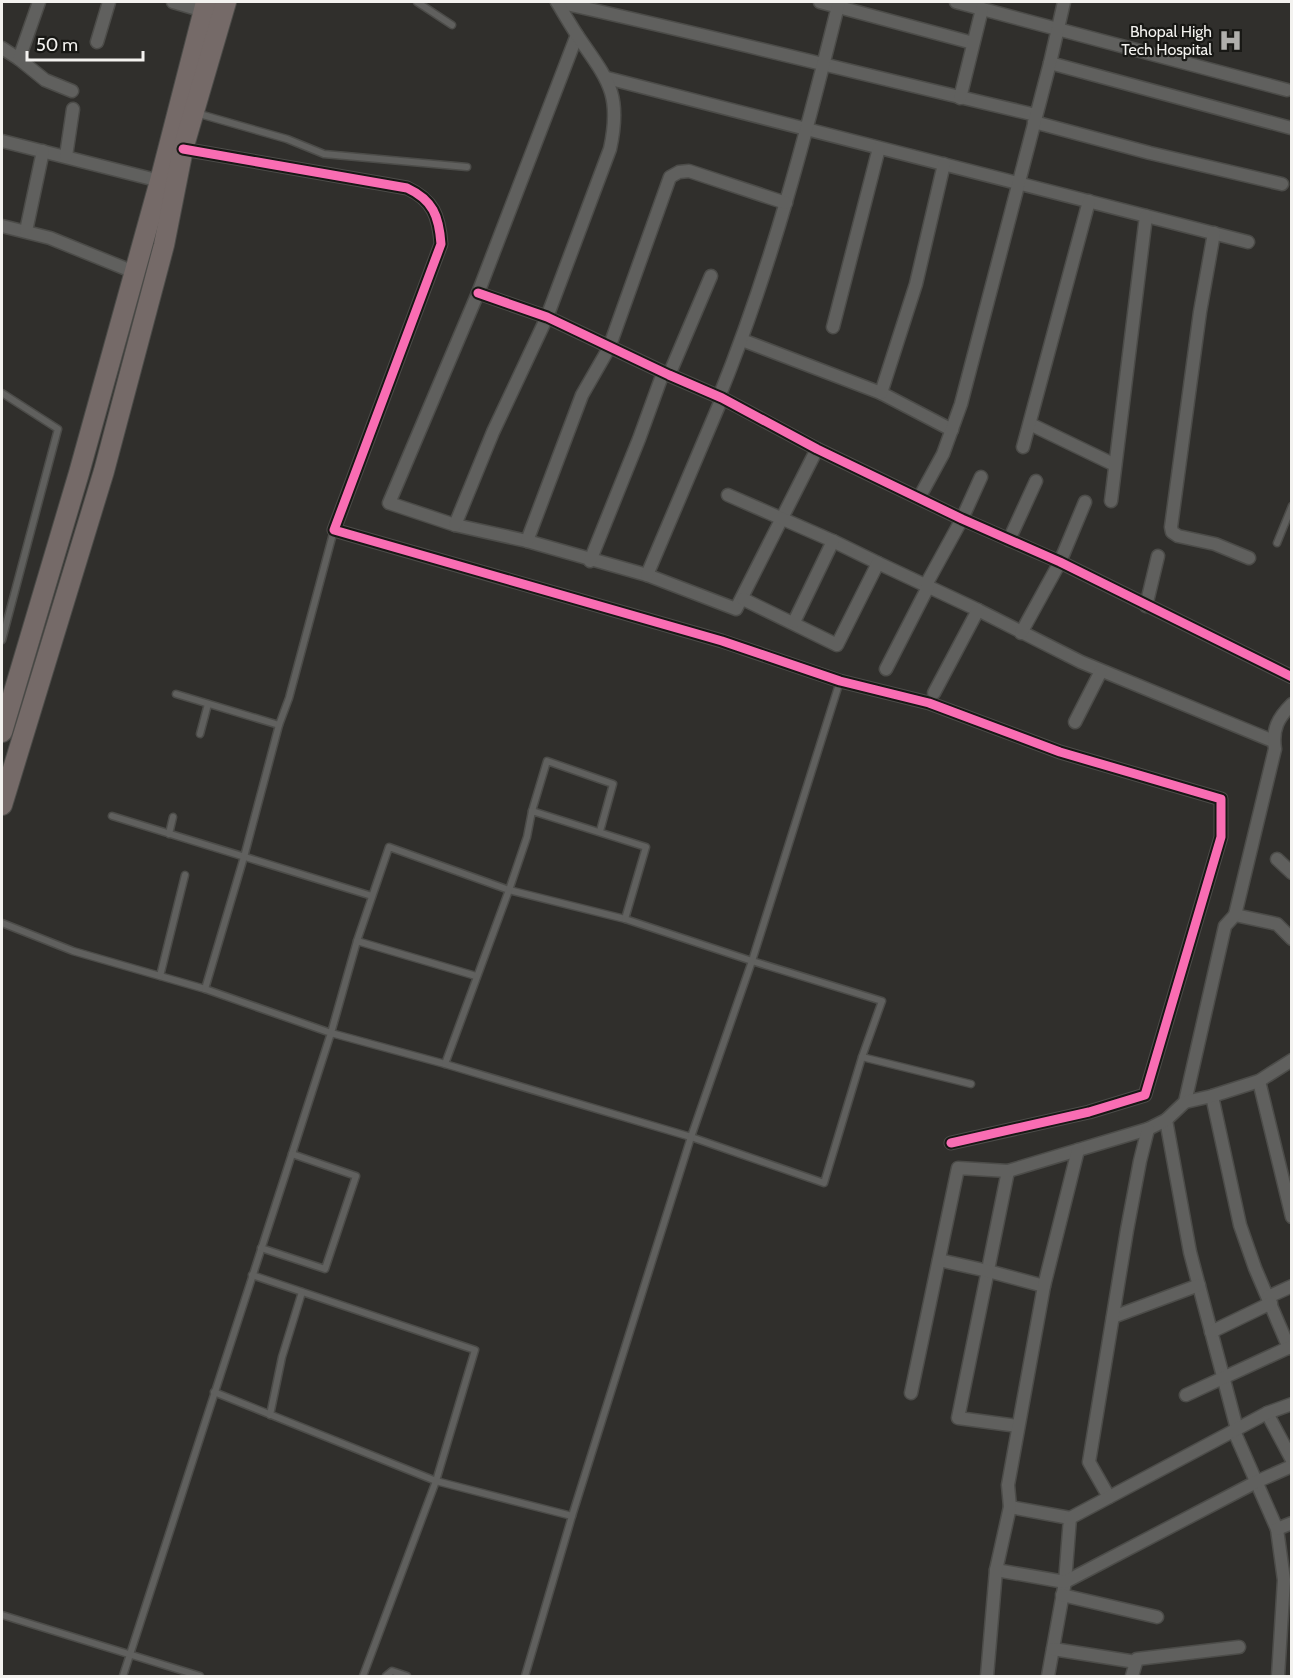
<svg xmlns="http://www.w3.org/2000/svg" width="1293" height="1678" viewBox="0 0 1293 1678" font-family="Cabin,sans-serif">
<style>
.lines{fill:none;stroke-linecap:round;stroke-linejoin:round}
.service-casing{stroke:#4c4c49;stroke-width:9}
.minor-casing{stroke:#4c4c49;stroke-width:15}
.primary-casing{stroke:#4c4c49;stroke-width:22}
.service{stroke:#60605e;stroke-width:6}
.minor{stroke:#60605e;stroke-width:12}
.primary{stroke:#756a68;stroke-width:20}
.cycleway-casing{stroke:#181815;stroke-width:13}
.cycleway{stroke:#f96db3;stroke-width:9}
.labels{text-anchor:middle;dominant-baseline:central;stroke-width:4.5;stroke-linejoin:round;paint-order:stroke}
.poi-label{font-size:16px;fill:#f3f2ef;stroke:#181815;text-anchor:end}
</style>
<rect width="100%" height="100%" fill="#302f2c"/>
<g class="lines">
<defs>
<g id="service">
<polyline points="417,2 452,25"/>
<polyline points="196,113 287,139 324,154 467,167"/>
<polyline points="2,393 58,429 2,640"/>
<polyline points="1277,543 1292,506"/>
<polyline points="176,694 279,725"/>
<polyline points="200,734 208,704"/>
<polyline points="532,811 547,761 613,784 600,831"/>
<polyline points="112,816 372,896"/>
<polyline points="169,834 173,817"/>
<polyline points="2,923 73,951 205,989 331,1033 445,1064 691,1137 824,1183 862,1057 882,1001 752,961 625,919 509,890 389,847 357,941 331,1033 292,1154 123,1676"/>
<polyline points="357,941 476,976"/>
<polyline points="160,976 185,875"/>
<polyline points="205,989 244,857 279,725 289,698 334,530"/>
<polyline points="862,1057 971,1084"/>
<polyline points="445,1064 509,890 527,837 532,811 646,847 625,919"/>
<polyline points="261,1248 325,1269 356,1176 292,1154"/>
<polyline points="252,1275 475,1350 436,1481 363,1676"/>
<polyline points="214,1392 436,1481 572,1516"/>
<polyline points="270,1415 282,1357 302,1292"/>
<polyline points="2,1615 200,1676"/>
<polyline points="386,1676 392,1671 407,1676"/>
<polyline points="525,1676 572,1516 691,1137 752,961 840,681"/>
</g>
<g id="minor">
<polyline points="173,2 204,11"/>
<path d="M557 2C717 37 876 78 1036 115"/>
<polyline points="820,2 973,43"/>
<polyline points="956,2 1287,90"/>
<polyline points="577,35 478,293 389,503 455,525 527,541 647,575 736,609 817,449"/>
<polyline points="97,42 109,2"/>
<polyline points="2,48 19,59 45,80 72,91"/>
<polyline points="19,59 39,2"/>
<polyline points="1050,63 1291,128"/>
<polyline points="607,78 1248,242"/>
<polyline points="960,98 982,9"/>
<polyline points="1034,122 1150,153 1282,184"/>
<polyline points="2,141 160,181"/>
<path d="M183 149 407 188C433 200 439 216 441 244L334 530 722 641 840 681 929 703 1060 752 1221 799V837L1145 1095 1089 1112 951 1143"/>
<polyline points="66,156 73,109"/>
<polyline points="2,226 50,238 134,272"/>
<polyline points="26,231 43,151"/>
<polyline points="1214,233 1200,312 1171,527 1172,532 1178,536 1215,544 1249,558"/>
<polyline points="478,293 547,317 669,375 722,398 817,449 962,519 1060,562 1292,677"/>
<polyline points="833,327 879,148"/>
<polyline points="742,340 881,393 952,430"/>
<polyline points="669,375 711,276"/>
<polyline points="881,393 916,284 944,164"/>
<path d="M719 397C771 269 806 135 839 2"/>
<polyline points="1030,424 1115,465"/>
<polyline points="1023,447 1089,201"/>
<polyline points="728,495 833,541 878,563"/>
<polyline points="919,498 943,454 961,404 1050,63 1064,2"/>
<polyline points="1111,501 1146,216"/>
<path d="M455 525 493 432 547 317 610 149C622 94 608 80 579 38 571 26 564 14 557 2"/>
<polyline points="1009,540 1036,481"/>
<polyline points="527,541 582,395 609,348 670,177 679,172 689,171 786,203"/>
<polyline points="590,561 639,439 663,373"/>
<polyline points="647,575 722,398"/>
<polyline points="743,599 837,645 878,563 978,610 1081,662 1273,741"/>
<polyline points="1146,606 1158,556"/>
<polyline points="794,622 833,541"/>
<polyline points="1021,633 1060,562 1085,502"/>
<polyline points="886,669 928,587 928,581 962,519 981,477"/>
<polyline points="934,693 978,610"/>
<polyline points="1075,722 1101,671"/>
<polyline points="1277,859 1292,873"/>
<polyline points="1235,915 1277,924 1292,939"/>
<polyline points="1259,1081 1292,1217"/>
<polyline points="1212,1096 1240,1225 1255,1268 1289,1348"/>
<path d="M1185 1102 1225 926 1235 915 1275 749C1272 729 1278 718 1292 704"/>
<polyline points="1166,1120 1190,1252 1237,1429"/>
<polyline points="1008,1171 958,1418 1018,1426"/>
<polyline points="939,1260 988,1271 1044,1286"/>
<polyline points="1268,1297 1292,1286"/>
<polyline points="1113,1317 1199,1285"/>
<polyline points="1211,1332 1271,1303"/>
<polyline points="911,1393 958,1168 1008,1171 1148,1129 1166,1120 1185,1102 1212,1096 1259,1081 1292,1060"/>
<polyline points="1186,1395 1292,1346"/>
<polyline points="1267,1413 1292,1460"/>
<polyline points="1234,1431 1277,1529 1284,1580 1278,1676"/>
<polyline points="1109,1497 1089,1462 1127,1230 1140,1161 1148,1129"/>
<polyline points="1010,1507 1070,1518 1065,1582 1048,1676"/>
<polyline points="1070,1518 1267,1413 1292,1404"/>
<polyline points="1277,1529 1292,1523"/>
<polyline points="996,1570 1065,1582 1258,1481 1292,1466"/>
<polyline points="1062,1595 1157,1617"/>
<polyline points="1053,1649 1136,1662"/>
<polyline points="987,1676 996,1570 1010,1507 1008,1485 1044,1286 1078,1150"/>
<polyline points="1132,1676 1137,1659 1239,1647"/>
</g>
<g id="primary">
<polyline points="2,732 79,473 160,181 206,2"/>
<polyline points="2,805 104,471 164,245 183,149 226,2"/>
</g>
</defs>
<!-- service casing -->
<use href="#service" class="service-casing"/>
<!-- minor casing -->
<use href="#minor" class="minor-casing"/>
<!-- primary casing -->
<use href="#primary" class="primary-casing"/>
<!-- service -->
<use href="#service" class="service"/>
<!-- minor -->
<use href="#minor" class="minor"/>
<!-- primary -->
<use href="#primary" class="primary"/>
<defs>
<g id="cycleway">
<path d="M183 149 407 188C433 200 439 216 441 244L334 530 722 641 840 681 929 703 1060 752 1221 799V837L1145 1095 1089 1112 951 1143"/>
<polyline points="478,293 547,317 669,375 722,398 817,449 962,519 1060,562 1292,677"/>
</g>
</defs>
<!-- cycleway casing -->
<use href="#cycleway" class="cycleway-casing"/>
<!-- cycleway -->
<use href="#cycleway" class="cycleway"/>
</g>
<!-- icons -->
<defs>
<symbol id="hospital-bare" viewBox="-9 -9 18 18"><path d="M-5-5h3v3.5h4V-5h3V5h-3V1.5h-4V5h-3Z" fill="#afaeab" stroke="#181815" stroke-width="2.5" paint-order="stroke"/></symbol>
</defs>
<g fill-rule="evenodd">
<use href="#hospital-bare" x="1214" y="24" width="33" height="33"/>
</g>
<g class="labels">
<!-- poi labels -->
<g class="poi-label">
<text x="1212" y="31">Bhopal High<tspan x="1212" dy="18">Tech Hospital</tspan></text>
</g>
</g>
<!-- border -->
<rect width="1293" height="1678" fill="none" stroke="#f3f2ef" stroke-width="6"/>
<!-- scale -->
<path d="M27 51v9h116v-9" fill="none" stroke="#f3f2ef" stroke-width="3"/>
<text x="36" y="51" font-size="18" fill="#f3f2ef" stroke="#181815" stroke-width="4.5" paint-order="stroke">50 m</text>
</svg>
